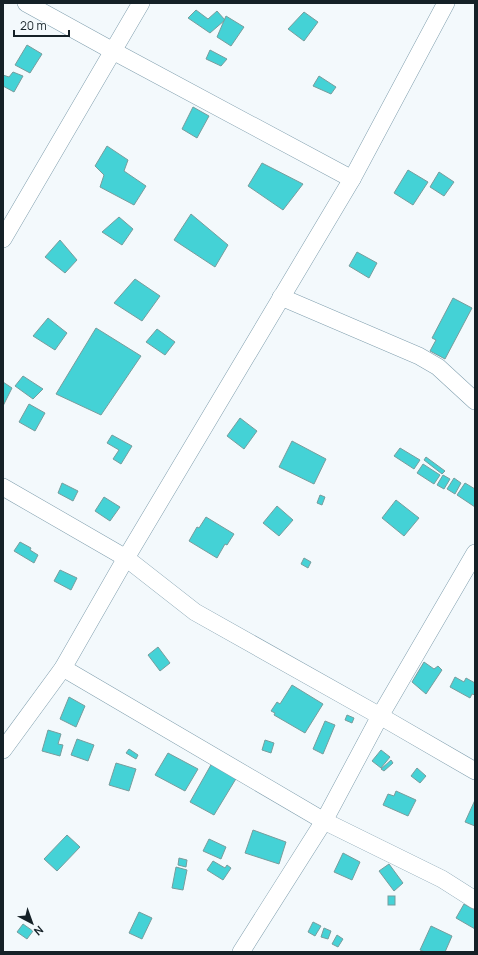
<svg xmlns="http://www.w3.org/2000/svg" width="478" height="955" viewBox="0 0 478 955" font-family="Manrope,sans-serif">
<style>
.building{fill:#44d2d6;stroke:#779d9d}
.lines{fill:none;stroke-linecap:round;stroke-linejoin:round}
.street-casing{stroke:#809fae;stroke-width:18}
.street{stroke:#fff;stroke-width:17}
</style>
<rect width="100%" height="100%" fill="#f3f9fc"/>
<!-- building -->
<g class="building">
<polygon points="196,10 208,19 217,11 225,20 210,33 188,18"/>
<polygon points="304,12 318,22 304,41 288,29"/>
<polygon points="226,16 244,27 231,46 217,37"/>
<polygon points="27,45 42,54 30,73 15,65"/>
<polygon points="210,50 227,59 221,66 206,59"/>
<polygon points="13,72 23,76 14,92 3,86 3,75 9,77"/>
<polygon points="319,76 336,87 331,94 313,86"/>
<polygon points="193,107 209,116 197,138 182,129"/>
<polygon points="107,146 128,160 124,171 146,186 134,205 100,187 104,175 95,166"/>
<polygon points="262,163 303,184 283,210 248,186"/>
<polygon points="408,170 428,182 413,205 394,193"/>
<polygon points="439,172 454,182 444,196 430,187"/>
<polygon points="191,214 228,245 215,267 174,240"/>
<polygon points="119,217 133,229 122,245 102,232"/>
<polygon points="60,240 77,260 65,273 45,257"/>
<polygon points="357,252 377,263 369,278 349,266"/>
<polygon points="135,279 160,296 142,321 114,303"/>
<polygon points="453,298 472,308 445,359 430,351 436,340 432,338"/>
<polygon points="48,318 67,333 55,350 33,336"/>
<polygon points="96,328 141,356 101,415 56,394"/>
<polygon points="157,329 175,342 165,355 146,342"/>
<polygon points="23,376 43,389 33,399 15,386"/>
<polygon points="3,382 12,388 3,406"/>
<polygon points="29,404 45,413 35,431 19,422"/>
<polygon points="240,418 257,431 244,449 227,436"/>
<polygon points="112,435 132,446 121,464 113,459 119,450 107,443"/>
<polygon points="292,441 326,459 314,484 279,467"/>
<polygon points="400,448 420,460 414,469 394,456"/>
<polygon points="426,457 445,471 442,474 424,460"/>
<polygon points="423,464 440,475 434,484 417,473"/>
<polygon points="443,475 450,479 444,489 437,485"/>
<polygon points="454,478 461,483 455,494 447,489"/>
<polygon points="62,483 78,491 73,501 58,493"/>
<polygon points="465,483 475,489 475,507 457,495"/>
<polygon points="320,495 325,497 322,505 317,503"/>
<polygon points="104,497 120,507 110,521 95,511"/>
<polygon points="396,500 419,518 404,536 382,518"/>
<polygon points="277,506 293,520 279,536 263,523"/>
<polygon points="206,517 234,534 227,545 225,544 217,558 189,541 197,527 199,528"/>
<polygon points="20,542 31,548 30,550 38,555 34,563 14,551"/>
<polygon points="304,558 311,562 308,568 301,564"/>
<polygon points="60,570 77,578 71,590 54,581"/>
<polygon points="158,647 170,663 160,671 148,655"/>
<polygon points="424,662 434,669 438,666 442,670 426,694 412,682"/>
<polygon points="455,677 464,682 466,678 475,683 475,695 472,694 470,698 450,687"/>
<polygon points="292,685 323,704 305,733 274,715 275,713 271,711 277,702 280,704"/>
<polygon points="69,697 85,706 76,727 60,719"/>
<polygon points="347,715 354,718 352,723 345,720"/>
<polygon points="325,721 335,725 323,754 313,749"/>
<polygon points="48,730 61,734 58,744 63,745 60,756 42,751"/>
<polygon points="77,739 94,745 88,761 71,755"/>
<polygon points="265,740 274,743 271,753 262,750"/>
<polygon points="129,749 138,755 136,759 126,753"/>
<polygon points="381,750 390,757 381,768 372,761"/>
<polygon points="168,753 198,769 185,791 155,775"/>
<polygon points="391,760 393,763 384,771 381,769"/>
<polygon points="116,763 136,769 129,791 109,785"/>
<polygon points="212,763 237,777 214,815 190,802"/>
<polygon points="417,768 426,776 420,783 411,776"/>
<polygon points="396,791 416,800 408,816 383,805 388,794 394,796"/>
<polygon points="475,800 475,826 465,822"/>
<polygon points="253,830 286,842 279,864 245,853"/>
<polygon points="67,835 80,847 57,871 44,859"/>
<polygon points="209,839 226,847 221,859 203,851"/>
<polygon points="343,853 360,862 352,880 334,872"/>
<polygon points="179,858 187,860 186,867 178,865"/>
<polygon points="213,861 225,868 227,865 231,868 223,880 207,870"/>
<polygon points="389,864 403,883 394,891 379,871"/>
<polygon points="176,867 187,870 183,890 172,888"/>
<rect x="388" y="896" width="7" height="9"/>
<polygon points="464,904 475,910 475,929 456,918"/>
<polygon points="139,912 152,918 142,939 129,933"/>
<polygon points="313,922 321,926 315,936 308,932"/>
<polygon points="23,924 33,931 27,939 17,932"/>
<polygon points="431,926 452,936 445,952 425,952 420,950"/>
<polygon points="324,928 331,931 328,939 321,937"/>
<polygon points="337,935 343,939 338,947 332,944"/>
</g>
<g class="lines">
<defs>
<g id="street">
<polyline points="26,3 113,51 352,179"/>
<polyline points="3,239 141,3"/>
<polyline points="281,297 419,356 438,367 475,401"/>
<polyline points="3,487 126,558 195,612 380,716 475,771"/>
<polyline points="63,668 324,821 442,879 475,900"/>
<polyline points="3,750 63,668 126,558 352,179 446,3"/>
<polyline points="241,952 324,821 380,716 475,553"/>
</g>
</defs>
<!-- street casing -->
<use href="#street" class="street-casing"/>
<!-- street -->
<use href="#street" class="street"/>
</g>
<!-- border -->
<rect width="478" height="955" fill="none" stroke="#152127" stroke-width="8"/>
<!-- north arrow -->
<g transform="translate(32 923) rotate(139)" stroke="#f3f9fc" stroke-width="3" paint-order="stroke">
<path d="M0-3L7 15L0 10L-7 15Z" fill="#152127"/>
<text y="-6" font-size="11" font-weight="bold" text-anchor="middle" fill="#152127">N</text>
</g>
<!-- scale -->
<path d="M14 30v6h55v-6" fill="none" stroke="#152127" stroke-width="2"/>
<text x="20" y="30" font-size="12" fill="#152127" stroke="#f3f9fc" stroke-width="3" paint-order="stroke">20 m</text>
</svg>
